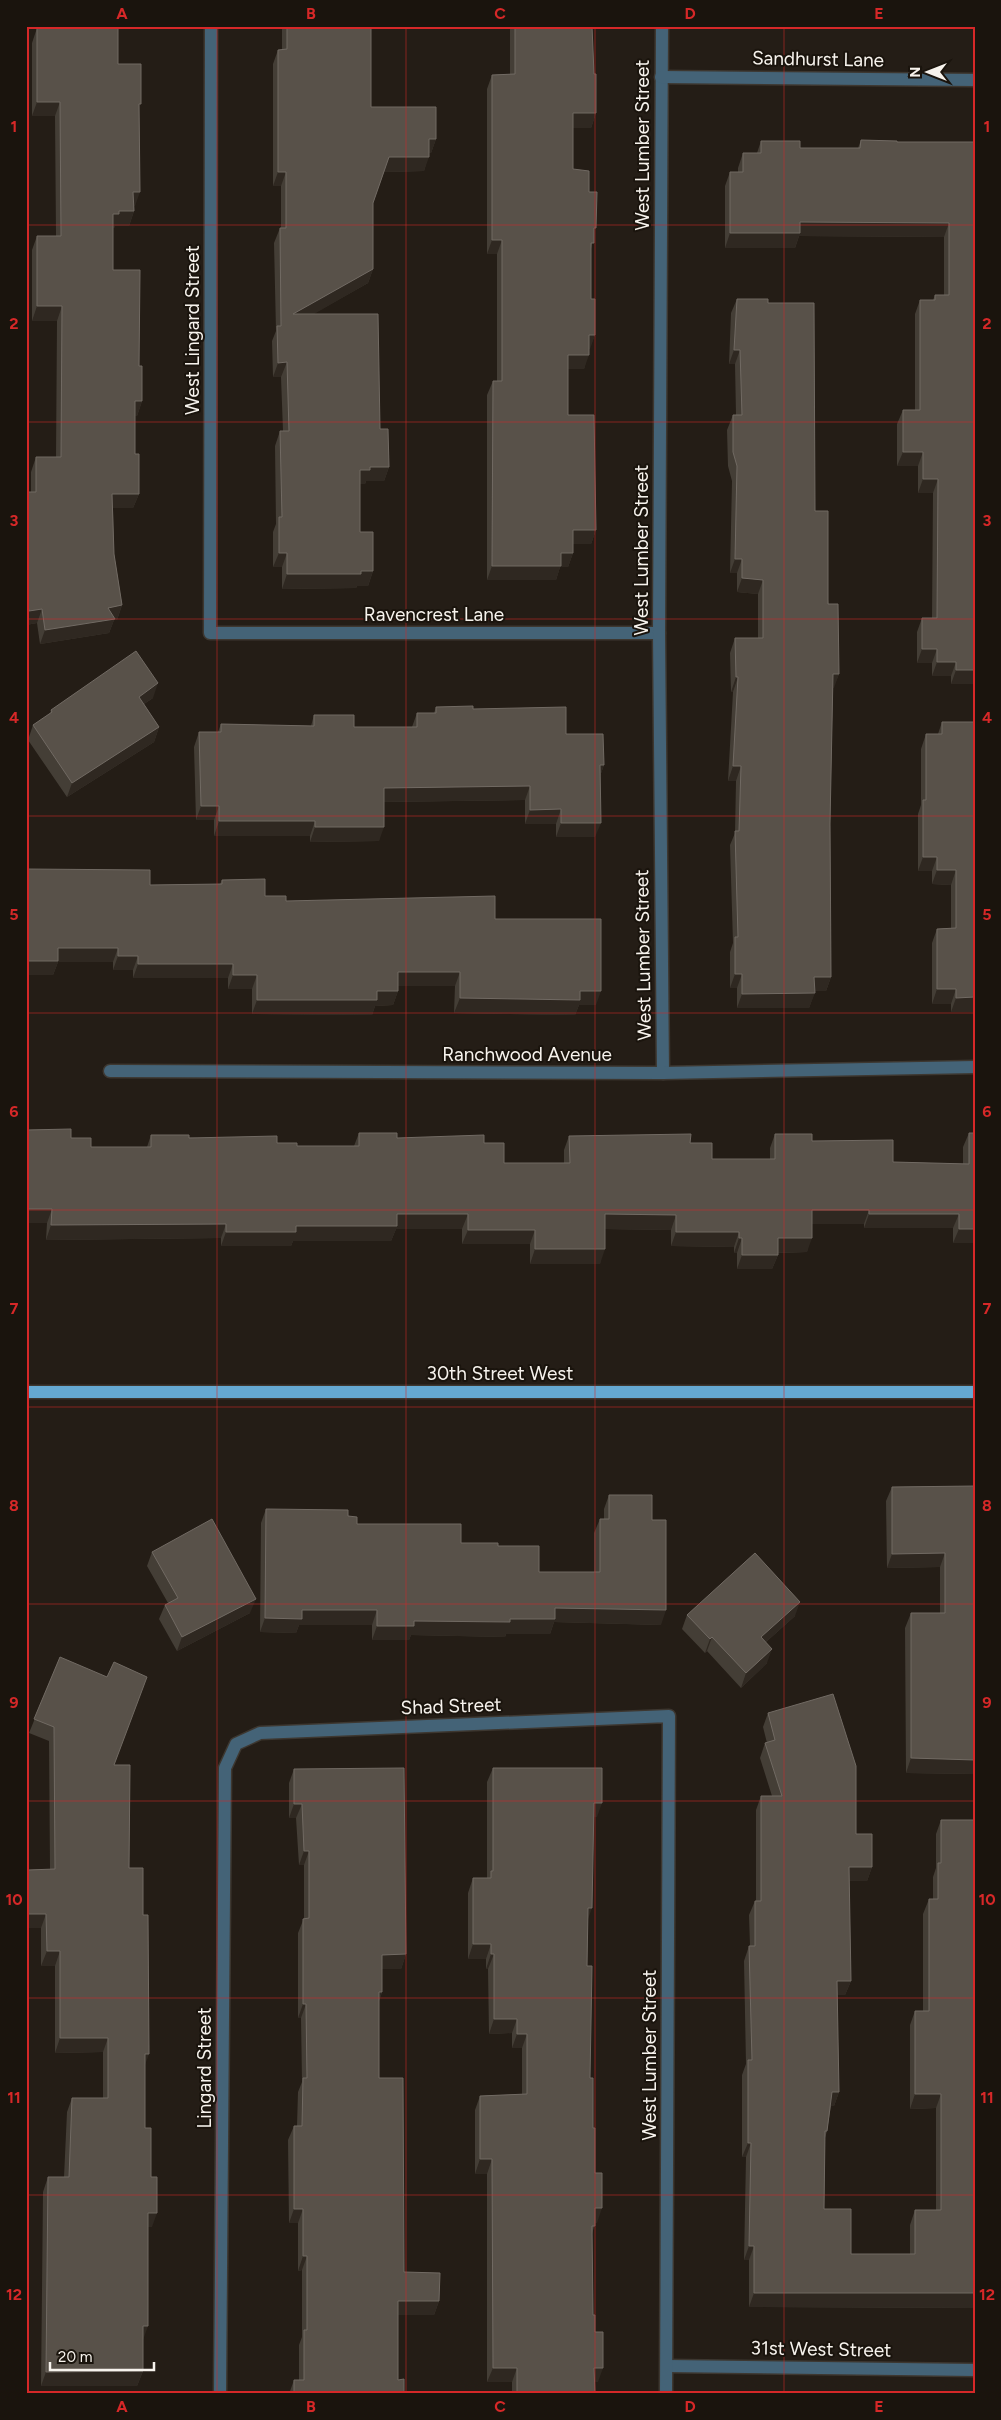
<svg xmlns="http://www.w3.org/2000/svg" width="1001" height="2420" viewBox="0 0 1001 2420" font-family="Figtree,sans-serif">
<style>
.lines{fill:none;stroke-linecap:round;stroke-linejoin:round}
.minor-casing{stroke:#3d3730;stroke-width:15}
.major-casing{stroke:#3d3730;stroke-width:15}
.minor{stroke:#446377;stroke-width:12}
.major{stroke:#65a9d2;stroke-width:12}
.wall{fill:#443e36}
.shaded-wall{fill:#2f2821}
.building{fill:#585149;stroke:#716a63}
.grid{fill:none;stroke:#d62828;stroke-width:1;stroke-opacity:0.55}
.labels{text-anchor:middle;dominant-baseline:central;stroke-width:4;stroke-linejoin:round;paint-order:stroke}
.street-label{font-size:19px;fill:#f7f3ed;stroke:#1a140d}
.neatline{fill:none;stroke:#d62828;stroke-width:2}
.grid-label{font-size:16px;text-anchor:middle;font-weight:bold;fill:#d62828}
</style>
<rect width="100%" height="100%" fill="#241d16"/>
<g class="lines">
<defs>
<g id="minor">
<polyline points="211,26 210,633 659,633"/>
<polyline points="662,26 659,633 663,1073"/>
<polyline points="661,77 975,80"/>
<polyline points="110,1071 663,1073 975,1067"/>
<polyline points="667,2366 975,2370"/>
<polyline points="220,2394 225,1768 236,1744 260,1733 669,1716 666,2394"/>
</g>
<polyline id="major" points="26,1392 975,1392"/>
</defs>
<!-- minor casing -->
<use href="#minor" class="minor-casing"/>
<!-- major casing -->
<use href="#major" class="major-casing"/>
<!-- minor -->
<use href="#minor" class="minor"/>
<!-- major -->
<use href="#major" class="major"/>
</g>
<!-- wall -->
<g class="wall">
<polygon points="40,26 118,26 118,64 139,109 135,206 134,206 134,211 129,226 115,226 114,228 113,228 113,270 139,366 142,401 137,416 135,416 135,454 139,494 133,508 113,508 114,554 122,605 117,620 114,620 109,633 40,644 37,623 26,625 26,492 31,492 31,472 36,457 56,457 57,321 32,321 32,250 37,236 56,236 55,116 32,116 32,43 37,28 40,28"/>
<polygon points="282,26 371,26 371,107 436,139 431,153 429,153 424,171 384,172 373,203 373,269 368,283 313,314 380,429 389,467 384,481 366,481 365,484 360,484 360,532 373,571 368,586 357,586 356,588 282,589 282,567 273,567 273,532 276,524 275,446 280,431 283,431 281,377 273,377 272,341 276,331 274,243 280,228 281,228 281,186 273,186 273,64 278,50 282,50"/>
<polygon points="510,26 593,26 592,28 596,113 591,128 573,128 573,169 589,192 594,235 591,249 591,299 595,335 589,349 584,369 568,369 568,415 596,530 591,544 573,544 573,553 568,567 560,567 556,580 487,580 487,395 493,381 497,381 497,254 487,254 487,89 492,75 510,74"/>
<polygon points="861,140 897,142 975,142 975,684 951,684 951,676 932,676 932,663 917,663 917,632 922,618 932,618 933,493 918,493 918,466 897,466 897,424 903,410 915,410 915,314 920,300 933,300 935,295 944,295 944,237 799,236 795,248 725,248 725,186 730,172 738,172 738,168 743,153 757,153 761,141 800,148 858,148"/>
<polygon points="737,299 768,303 815,511 839,674 833,688 830,824 831,977 826,991 815,991 809,1008 737,1008 737,988 730,988 730,952 733,943 730,845 735,833 736,781 728,781 733,692 731,692 730,653 735,638 758,638 758,594 737,592 737,573 730,573 732,481 728,466 727,430 733,415 736,415 735,364 729,364 731,313"/>
<polygon points="153,698 144,704 159,727 154,742 67,797 28,740 33,725 50,714 51,710"/>
<polygon points="436,707 473,709 566,734 604,765 600,776 595,837 556,837 556,824 525,824 525,800 384,802 379,841 310,842 310,836 214,836 214,820 196,820 194,747 199,732 218,732 221,724 311,726 314,715 354,727 412,727 417,713 434,713"/>
<polygon points="942,722 975,1012 951,1012 951,1004 932,1004 932,943 937,929 951,928 951,885 932,884 932,871 918,871 918,814 921,805 921,749 926,734 938,734"/>
<polygon points="222,880 265,896 286,901 495,919 596,1005 579,1005 575,1015 454,1013 455,986 398,986 398,991 393,1005 375,1006 372,1015 252,1014 252,989 228,989 228,978 133,978 133,970 113,970 113,962 58,962 53,975 26,975 150,885 220,884"/>
<polygon points="359,1133 397,1138 484,1143 504,1163 564,1163 564,1150 569,1136 690,1143 712,1159 770,1159 770,1148 775,1134 812,1141 893,1162 963,1164 963,1147 969,1133 975,1243 953,1243 953,1228 864,1228 864,1224 812,1224 807,1252 778,1253 778,1255 772,1269 737,1269 737,1253 734,1253 734,1247 671,1246 671,1230 605,1229 600,1264 530,1264 530,1244 462,1244 462,1229 396,1229 391,1241 293,1241 291,1246 221,1246 221,1238 46,1240 47,1223 26,1223 71,1138 91,1147 147,1147 151,1135 277,1143 297,1146 354,1146"/>
<polygon points="975,1486 975,2308 749,2307 749,2260 744,2260 746,2157 742,2157 742,2075 746,2064 744,1961 749,1946 750,1946 749,1915 755,1901 756,1901 756,1810 761,1796 772,1796 760,1758 765,1743 767,1743 763,1727 768,1713 856,1834 872,1867 867,1881 849,1881 851,1981 845,1995 837,1995 839,2092 834,2106 831,2106 827,2131 825,2138 824,2209 851,2254 910,2254 910,2225 915,2210 936,2210 936,2108 910,2109 910,2025 915,2011 923,2011 923,1914 929,1899 933,1899 933,1877 936,1868 936,1834 941,1820 973,1820 973,1774 906,1773 905,1628 911,1613 940,1613 940,1567 887,1568 886,1501 892,1487"/>
<polygon points="609,1495 652,1520 661,1625 554,1622 550,1634 506,1634 505,1637 411,1635 409,1640 372,1640 372,1625 299,1625 296,1633 260,1632 261,1523 266,1509 348,1516 357,1524 461,1543 498,1546 539,1572 594,1572 594,1533 600,1519 604,1519 604,1509"/>
<polygon points="152,1552 250,1613 177,1651 159,1619 165,1605 168,1603 147,1566"/>
<polygon points="687,1615 795,1616 766,1642 767,1663 741,1688 707,1651 705,1653 682,1629"/>
<polygon points="60,1657 114,1765 129,1868 143,1915 145,2128 152,2227 148,2227 143,2340 143,2371 137,2386 41,2386 43,2192 48,2177 64,2177 67,2112 72,2098 103,2098 103,2052 55,2053 55,1966 41,1966 41,1928 26,1928 26,1875 28,1870 50,1869 49,1741 29,1733"/>
<polygon points="493,1768 597,1817 594,1817 587,1920 587,1966 590,2078 595,2173 597,2223 595,2223 592,2234 593,2315 598,2382 594,2382 595,2394 512,2394 512,2382 487,2382 487,2174 475,2174 475,2110 480,2096 522,2094 522,2048 512,2048 512,2033 489,2034 488,1969 486,1969 486,1959 468,1959 468,1893 473,1878 487,1878 487,1782"/>
<polygon points="294,1769 406,1954 401,1969 382,1969 382,1992 379,2001 379,2078 404,2272 439,2301 434,2315 398,2315 398,2380 404,2394 289,2394 294,2380 299,2380 299,2345 302,2337 302,2270 298,2271 298,2223 289,2223 288,2140 294,2126 297,2126 298,2092 302,2082 301,2018 298,2018 298,1933 304,1918 304,1865 299,1865 296,1818 289,1818 289,1783"/>
</g>
<!-- shaded-wall -->
<g class="shaded-wall">
<polygon points="37,102 60,102 55,116 32,116"/>
<polygon points="573,113 596,113 591,128 568,128"/>
<polygon points="429,139 436,139 431,153 424,153"/>
<polygon points="389,157 429,157 424,171 384,172"/>
<polygon points="278,172 286,172 281,186 273,186"/>
<polygon points="133,192 140,192 135,206 128,206"/>
<polygon points="119,211 134,211 129,226 115,226 114,228 108,228 113,214"/>
<polygon points="800,222 949,223 944,237 799,236 795,248 725,248 730,233"/>
<polygon points="492,240 502,240 497,254 487,254"/>
<polygon points="373,269 368,283 288,329 293,314"/>
<polygon points="37,306 62,306 57,321 32,321"/>
<polygon points="589,335 595,335 590,349 584,349"/>
<polygon points="734,350 740,350 735,364 729,364"/>
<polygon points="568,355 589,355 584,369 563,369"/>
<polygon points="287,362 281,377 273,377 278,363"/>
<polygon points="135,401 142,401 137,416 129,416"/>
<polygon points="903,452 923,452 918,466 897,466"/>
<polygon points="370,467 389,467 384,481 366,481 365,484 355,484 360,470"/>
<polygon points="923,479 938,479 933,493 918,493"/>
<polygon points="112,494 139,494 133,508 107,508"/>
<polygon points="573,530 596,530 591,544 568,544"/>
<polygon points="279,553 287,553 282,567 273,567"/>
<polygon points="561,553 573,553 568,567 560,567 556,580 487,580 492,566"/>
<polygon points="735,559 742,559 737,573 730,573"/>
<polygon points="361,571 373,571 368,586 357,586 356,588 282,589 287,574"/>
<polygon points="742,578 763,580 758,594 737,592"/>
<polygon points="122,605 117,620 114,620 109,633 40,644 45,630 108,608"/>
<polygon points="42,609 37,623 26,625 26,619 29,611"/>
<polygon points="922,649 937,649 932,663 917,663"/>
<polygon points="937,662 956,662 951,676 932,676"/>
<polygon points="956,670 975,670 975,684 951,684"/>
<polygon points="833,674 839,674 834,688 828,688"/>
<polygon points="736,677 738,677 733,692 731,692"/>
<polygon points="158,683 153,698 133,711 139,697"/>
<polygon points="159,727 154,742 67,797 72,783"/>
<polygon points="600,765 604,765 599,779"/>
<polygon points="733,766 741,766 736,781 728,781"/>
<polygon points="530,786 525,800 378,802 384,788"/>
<polygon points="201,806 219,806 214,820 196,820"/>
<polygon points="561,809 556,824 525,824 530,810"/>
<polygon points="219,821 315,821 310,836 214,836"/>
<polygon points="561,823 601,823 595,837 556,837"/>
<polygon points="315,827 384,827 379,841 310,842"/>
<polygon points="923,857 937,857 932,871 918,871"/>
<polygon points="937,870 956,870 951,885 932,884"/>
<polygon points="58,948 118,948 113,962 58,962 53,975 26,975 26,961"/>
<polygon points="118,956 138,956 133,970 113,970"/>
<polygon points="138,964 233,964 228,978 133,978"/>
<polygon points="398,972 460,972 455,986 393,986"/>
<polygon points="735,974 742,974 737,988 730,988"/>
<polygon points="233,975 257,975 252,989 228,989"/>
<polygon points="814,977 831,977 826,991 809,991"/>
<polygon points="937,989 956,989 951,1004 932,1004"/>
<polygon points="377,991 398,991 393,1005 375,1006 372,1015 252,1014 257,1000"/>
<polygon points="580,991 601,991 596,1005 579,1005 575,1015 454,1013 460,998"/>
<polygon points="815,993 809,1008 737,1008 742,994"/>
<polygon points="975,997 975,1012 951,1012 956,998"/>
<polygon points="26,1209 52,1209 47,1223 26,1223"/>
<polygon points="812,1210 869,1210 864,1224 807,1224"/>
<polygon points="397,1214 468,1214 462,1229 396,1229 391,1241 293,1241 291,1246 221,1246 226,1232 296,1226"/>
<polygon points="605,1214 676,1215 671,1230 600,1229"/>
<polygon points="869,1214 959,1214 953,1228 864,1228"/>
<polygon points="226,1224 221,1238 46,1240 51,1225"/>
<polygon points="959,1229 975,1229 975,1243 953,1243"/>
<polygon points="468,1230 535,1230 530,1244 462,1244"/>
<polygon points="676,1232 739,1232 734,1247 671,1246"/>
<polygon points="739,1238 742,1238 737,1253 734,1253"/>
<polygon points="778,1238 812,1238 807,1252 772,1253"/>
<polygon points="535,1249 605,1249 600,1264 530,1264"/>
<polygon points="742,1255 778,1255 772,1269 737,1269"/>
<polygon points="945,1553 940,1567 887,1568 892,1554"/>
<polygon points="256,1599 250,1613 177,1651 182,1637"/>
<polygon points="800,1602 795,1616 756,1651 761,1637"/>
<polygon points="555,1608 666,1610 661,1625 554,1622 550,1634 506,1634 505,1637 411,1635 409,1640 372,1640 377,1626 414,1621 510,1619"/>
<polygon points="302,1610 377,1610 372,1625 299,1625 296,1633 260,1632 265,1618"/>
<polygon points="712,1637 707,1651 705,1653 710,1639"/>
<polygon points="772,1649 767,1663 741,1688 746,1673"/>
<polygon points="911,1758 975,1760 975,1768 973,1774 906,1773"/>
<polygon points="594,1803 602,1803 597,1817 589,1817"/>
<polygon points="294,1804 302,1804 296,1818 289,1818"/>
<polygon points="304,1851 309,1851 304,1865 299,1865"/>
<polygon points="849,1867 872,1867 867,1881 844,1881"/>
<polygon points="588,1908 592,1908 587,1922"/>
<polygon points="28,1914 46,1914 41,1928 26,1928 26,1919"/>
<polygon points="473,1944 491,1944 486,1959 468,1959"/>
<polygon points="47,1951 60,1951 55,1966 41,1966"/>
<polygon points="406,1954 401,1969 377,1969 382,1955"/>
<polygon points="491,1954 494,1954 488,1969 486,1969"/>
<polygon points="837,1981 851,1981 845,1995 832,1995"/>
<polygon points="379,1992 382,1992 377,2006"/>
<polygon points="303,2004 306,2004 301,2018 298,2018"/>
<polygon points="494,2019 517,2019 512,2033 489,2034"/>
<polygon points="517,2034 527,2034 522,2048 512,2048"/>
<polygon points="60,2038 108,2038 103,2052 55,2053"/>
<polygon points="145,2054 149,2054 144,2068"/>
<polygon points="832,2092 839,2092 834,2106 827,2106"/>
<polygon points="915,2094 941,2094 936,2108 910,2109"/>
<polygon points="748,2143 751,2143 746,2157 742,2157"/>
<polygon points="480,2159 492,2159 487,2174 475,2174"/>
<polygon points="595,2208 602,2208 597,2223 590,2223"/>
<polygon points="294,2209 303,2209 298,2223 289,2223"/>
<polygon points="148,2213 157,2213 152,2227 143,2227"/>
<polygon points="749,2246 754,2246 749,2260 744,2260"/>
<polygon points="303,2256 307,2256 302,2270 298,2271"/>
<polygon points="754,2293 975,2293 975,2308 749,2307"/>
<polygon points="398,2301 439,2301 434,2315 393,2315"/>
<polygon points="143,2326 148,2326 143,2340"/>
<polygon points="493,2368 517,2368 512,2382 487,2382"/>
<polygon points="594,2368 603,2368 598,2382 589,2382"/>
<polygon points="143,2371 137,2386 41,2386 46,2372"/>
</g>
<!-- building -->
<g class="building">
<polygon points="45,26 118,26 118,64 141,64 141,104 139,104 140,192 133,192 134,211 119,211 119,214 113,214 113,270 140,270 139,366 142,366 142,401 135,401 135,454 139,454 139,494 112,494 114,554 122,605 108,608 115,619 45,630 42,609 29,611 26,593 26,492 36,492 36,457 61,457 62,306 37,306 37,236 61,236 60,102 37,102 37,28 45,28"/>
<polygon points="287,26 371,26 371,107 436,107 436,139 429,139 429,157 389,157 373,203 373,269 293,314 378,314 380,429 388,429 389,467 370,467 370,470 360,470 360,532 373,532 373,571 361,571 361,574 287,574 287,553 279,553 279,517 282,517 280,431 289,431 287,362 278,363 277,326 281,326 280,228 286,228 286,172 278,172 278,50 287,49"/>
<polygon points="515,26 592,26 594,74 596,74 596,113 573,113 573,169 589,171 589,192 597,192 596,228 594,228 594,243 591,243 591,299 595,299 595,335 589,335 589,355 568,355 568,415 594,415 596,530 573,530 573,553 561,553 561,566 492,566 493,381 502,381 502,240 492,240 492,75 515,74"/>
<polygon points="861,140 897,141 897,142 975,142 975,670 956,670 956,662 937,662 937,649 922,649 922,618 937,618 938,479 923,479 923,452 903,452 903,410 920,410 920,300 935,300 935,295 949,295 949,223 800,222 800,233 730,233 730,172 743,172 743,153 761,153 761,141 800,141 800,148 860,148"/>
<polygon points="737,299 768,299 768,303 814,303 815,511 828,511 828,604 838,604 839,674 833,674 830,824 831,977 814,977 815,993 742,994 742,974 735,974 735,937 738,937 735,831 739,831 741,766 733,766 738,677 736,677 735,638 763,638 763,580 742,578 742,559 735,559 737,466 733,452 733,415 742,415 740,350 734,350"/>
<polygon points="136,651 158,683 139,697 159,727 72,783 33,725 52,712 51,710"/>
<polygon points="473,706 473,709 566,707 566,734 603,734 604,765 600,765 601,823 561,823 561,809 530,810 530,786 384,788 384,827 315,827 315,821 219,821 219,806 201,806 199,732 221,732 221,724 314,726 314,715 354,715 354,727 417,727 417,713 436,713 436,707"/>
<polygon points="942,722 975,722 975,997 956,998 956,989 937,989 937,929 956,928 956,870 937,870 937,857 923,857 923,800 926,800 926,734 942,734"/>
<polygon points="26,869 150,870 150,885 222,884 222,880 265,879 265,896 286,896 286,901 495,896 495,919 601,919 601,991 580,991 580,1000 460,998 460,972 398,972 398,991 377,991 377,1000 257,1000 257,975 233,975 233,964 138,964 138,956 118,956 118,948 58,948 58,961 26,961"/>
<polygon points="71,1129 71,1138 91,1138 91,1147 151,1147 151,1135 189,1135 189,1138 277,1136 277,1143 297,1143 297,1146 359,1146 359,1133 397,1133 397,1138 484,1135 484,1143 504,1143 504,1163 570,1163 569,1136 691,1134 690,1143 712,1143 712,1159 775,1159 775,1134 812,1134 812,1141 893,1140 893,1162 969,1164 969,1133 975,1133 975,1229 959,1229 959,1214 869,1214 869,1210 812,1210 812,1238 778,1238 778,1255 742,1255 742,1238 739,1238 739,1232 676,1232 676,1215 605,1214 605,1249 535,1249 535,1230 468,1230 468,1214 397,1214 397,1226 296,1226 296,1232 226,1232 226,1224 51,1225 52,1209 26,1209 26,1130"/>
<polygon points="975,1486 975,1760 911,1758 911,1613 945,1613 945,1553 892,1554 892,1487"/>
<polygon points="609,1495 652,1495 652,1520 666,1520 666,1610 555,1608 555,1619 510,1619 510,1622 414,1621 414,1626 377,1626 377,1610 302,1610 302,1619 265,1618 266,1509 348,1510 348,1516 357,1517 357,1524 461,1524 461,1543 498,1543 498,1546 539,1546 539,1572 600,1572 600,1519 609,1519"/>
<polygon points="212,1519 256,1599 182,1637 165,1605 178,1598 152,1552"/>
<polygon points="755,1553 800,1602 761,1637 772,1649 746,1673 712,1637 710,1639 687,1615"/>
<polygon points="60,1657 107,1677 114,1662 147,1677 114,1765 130,1765 129,1868 143,1868 143,1915 148,1915 149,2054 145,2054 145,2128 151,2128 151,2177 157,2177 157,2213 148,2213 148,2326 143,2326 143,2371 46,2372 48,2177 69,2177 72,2098 108,2098 108,2038 60,2038 60,1951 47,1951 46,1914 28,1914 28,1870 55,1869 54,1727 34,1719"/>
<polygon points="833,1694 856,1766 856,1834 872,1834 872,1867 849,1867 851,1981 837,1981 839,2092 832,2092 827,2131 825,2131 824,2209 851,2209 851,2254 915,2254 915,2210 941,2210 941,2094 915,2094 915,2011 929,2011 929,1899 938,1899 938,1863 941,1863 941,1820 975,1820 975,2293 754,2293 754,2246 749,2246 751,2143 748,2143 748,2060 752,2060 749,1946 755,1946 755,1901 761,1901 761,1796 782,1796 765,1743 775,1740 768,1713"/>
<polygon points="404,1768 406,1954 382,1955 382,1992 379,1992 379,2078 403,2078 404,2272 440,2273 439,2301 398,2301 398,2380 404,2379 404,2394 294,2394 294,2380 304,2380 304,2330 307,2330 307,2256 303,2256 303,2209 294,2209 294,2126 302,2126 303,2078 307,2078 306,2004 303,2004 303,1919 309,1918 309,1851 304,1851 302,1804 294,1804 294,1769"/>
<polygon points="493,1768 602,1768 602,1803 594,1803 592,1908 588,1908 587,1966 592,1966 590,2078 593,2078 593,2128 595,2128 595,2173 602,2173 602,2208 595,2208 595,2226 592,2226 593,2315 595,2315 595,2332 603,2332 603,2368 594,2368 595,2394 517,2394 517,2368 493,2368 492,2159 480,2159 480,2096 527,2094 527,2034 517,2034 517,2019 494,2019 494,1954 491,1954 491,1944 473,1944 473,1878 491,1878 491,1871 493,1871"/>
</g>
<!-- grid -->
<path class="grid" d="M217 26V2394M406 26V2394M595 26V2394M784 26V2394M26 225H975M26 422H975M26 619H975M26 816H975M26 1013H975M26 1210H975M26 1407H975M26 1604H975M26 1801H975M26 1998H975M26 2195H975"/>
<g class="labels">
<!-- street labels -->
<g class="street-label">
<text transform="translate(818 59) rotate(1)">Sandhurst Lane</text>
<text transform="translate(642 145) rotate(-90)">West Lumber Street</text>
<text transform="translate(192 330) rotate(-90)">West Lingard Street</text>
<text transform="translate(641 550) rotate(-90)">West Lumber Street</text>
<text x="434" y="614">Ravencrest Lane</text>
<text transform="translate(643 955) rotate(-91)">West Lumber Street</text>
<text x="527" y="1054">Ranchwood Avenue</text>
<text x="500" y="1373">30th Street West</text>
<text transform="translate(451 1706) rotate(-2)">Shad Street</text>
<text transform="translate(649 2055) rotate(-90)">West Lumber Street</text>
<text transform="translate(204 2068) rotate(-90)">Lingard Street</text>
<text transform="translate(821 2349) rotate(1)">31st West Street</text>
</g>
</g>
<!-- border -->
<rect width="1001" height="2420" fill="none" stroke="#1a140d" stroke-width="55"/>
<!-- north arrow -->
<g transform="translate(928 72) rotate(270)" stroke="#1a140d" stroke-width="4" paint-order="stroke">
<path d="M0-4L9 19L0 12L-9 19Z" fill="#f7f3ed"/>
<text y="-8" font-size="14" font-weight="bold" text-anchor="middle" fill="#f7f3ed">N</text>
</g>
<!-- scale -->
<path d="M50 2362v8h104v-8" fill="none" stroke="#f7f3ed" stroke-width="2.5"/>
<text x="58" y="2362" font-size="15" fill="#f7f3ed" stroke="#1a140d" stroke-width="4" paint-order="stroke">20 m</text>
<rect x="28" y="28" width="946" height="2364" class="neatline"/>
<g class="grid-label">
<text x="122" y="19">A</text>
<text x="311" y="19">B</text>
<text x="500" y="19">C</text>
<text x="690" y="19">D</text>
<text x="879" y="19">E</text>
<text x="14" y="132">1</text>
<text x="987" y="132">1</text>
<text x="14" y="329">2</text>
<text x="987" y="329">2</text>
<text x="14" y="526">3</text>
<text x="987" y="526">3</text>
<text x="14" y="723">4</text>
<text x="987" y="723">4</text>
<text x="14" y="920">5</text>
<text x="987" y="920">5</text>
<text x="14" y="1117">6</text>
<text x="987" y="1117">6</text>
<text x="14" y="1314">7</text>
<text x="987" y="1314">7</text>
<text x="14" y="1511">8</text>
<text x="987" y="1511">8</text>
<text x="14" y="1708">9</text>
<text x="987" y="1708">9</text>
<text x="14" y="1905">10</text>
<text x="987" y="1905">10</text>
<text x="14" y="2103">11</text>
<text x="987" y="2103">11</text>
<text x="14" y="2300">12</text>
<text x="987" y="2300">12</text>
<text x="122" y="2412">A</text>
<text x="311" y="2412">B</text>
<text x="500" y="2412">C</text>
<text x="690" y="2412">D</text>
<text x="879" y="2412">E</text>
</g>
</svg>
